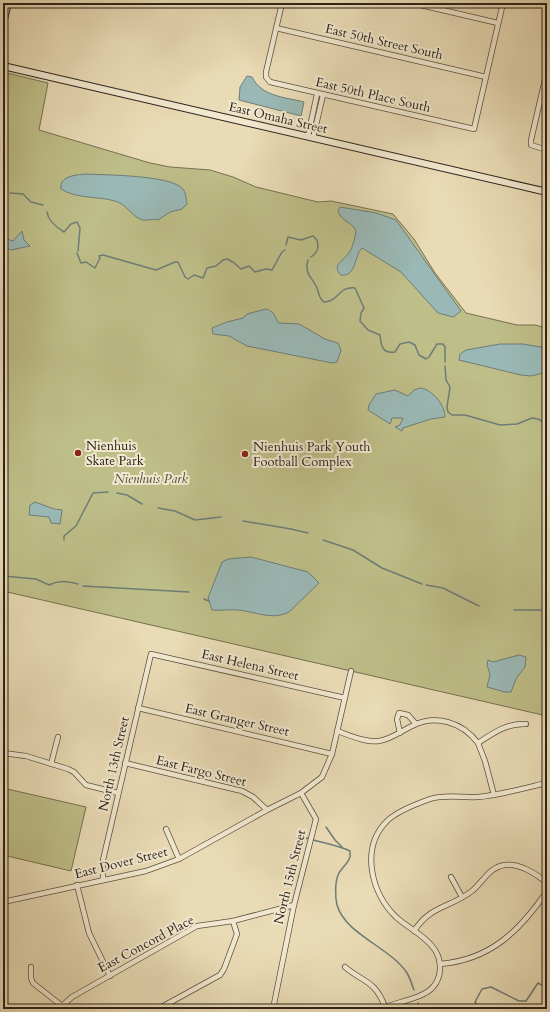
<svg xmlns="http://www.w3.org/2000/svg" width="550" height="1012" viewBox="0 0 550 1012" font-family="Cardo,serif">
<style>
.green{fill:#bebe88;stroke:#767052}
.water{fill:#9ab9b6;stroke:#6e7d78}
.lines{fill:none;stroke-linecap:round;stroke-linejoin:round}
.stream{stroke:#6e7d78;stroke-width:1.5}
.street-casing{stroke:#5c5042;stroke-width:6}
.secondary-casing{stroke:#2d221c;stroke-width:8}
.street{stroke:#f1e8cf;stroke-width:4.5}
.secondary{stroke:#f1e8cf;stroke-width:6}
.poi-dot{fill:#8f2418;stroke:#f1e8cf;stroke-width:1.5}
.labels{text-anchor:middle;dominant-baseline:central;stroke-width:4;stroke-linejoin:round;paint-order:stroke}
.street-label{font-size:13px;fill:#2d221c;stroke:#f1e8cf}
.poi-label{font-size:13px;fill:#2d221c;stroke:#f1e8cf;text-anchor:start}
.park-label{font-size:13px;font-style:italic;fill:#514937;stroke:#f1e8cf}
</style>
<rect width="100%" height="100%" fill="#e9dbb5"/>
<filter id="stains"><feTurbulence type="fractalNoise" baseFrequency=".005" numOctaves="4"/><feColorMatrix values="0 0 0 0 .2 0 0 0 0 .09 0 0 0 0 .02 0 0 0 .5 -.17"/></filter>
<radialGradient id="worn" r=".72"><stop offset=".6" stop-color="#630" stop-opacity="0"/><stop offset="1" stop-color="#630" stop-opacity=".3"/></radialGradient>
<!-- green -->
<g class="green">
<polygon points="3,72 48,83 39,130 150,163 170,167 210,170 233,177 256,187 318,202 331,201 393,214 414,239 435,273 466,313 517,325 535,325 547,328 547,716 3,591"/>
<polygon points="3,788 86,807 71,871 3,855"/>
</g>
<!-- water -->
<g class="water">
<path d="M247 76 252 77C262 97 285 97 304 102L301 116 239 100 240 87Z"/>
<path d="M85 174C106 175 171 175 183 189 185 191 187 201 187 204L182 209 170 212 158 220C152 218 146 222 140 219 131 215 126 204 115 201 98 196 76 199 61 189 59 176 76 175 85 174Z"/>
<path d="M340 207 376 213 396 220 461 311 453 317 438 313 401 272 362 248C354 255 357 277 341 275 331 266 343 261 348 254 353 248 354 240 356 232 354 222 342 223 338 211Z"/>
<polygon points="3,225 7,228 5,235 7,239 13,241 22,231 24,240 30,246 11,250 3,246"/>
<path d="M266 309C276 312 274 317 279 323L299 324 325 339 338 343 341 350 337 362 332 363 247 346 229 336 213 334 212 328 227 322 243 318 247 314Z"/>
<polygon points="500,344 523,344 547,348 547,372 531,376 521,375 459,360 460,354 466,350"/>
<path d="M420 388C432 389 445 405 445 417L431 419 403 428 402 431 395 427 400 425 403 418H392L390 424 368 410 369 405 376 394 395 390 408 396 414 390Z"/>
<polygon points="35,502 54,509 62,510 60,524 51,523 49,517 29,515 30,505"/>
<path d="M251 557 308 572 319 583 289 612C272 621 254 611 237 610 229 609 220 611 212 610L208 598 222 562 228 559Z"/>
<polygon points="519,655 526,657 525,667 516,679 511,692 505,692 487,687 490,674 487,665 488,660 493,662"/>
</g>
<g class="lines">
<!-- stream -->
<g class="stream">
<polyline points="3,190 5,193"/>
<polyline points="10,193 23,194 31,202 43,205"/>
<path d="M47 212C48 221 56 227 64 232L71 224 77 222 80 228 78 251"/>
<path d="M286 245 288 237 301 240 313 236 317 240C319 248 318 252 311 257"/>
<polyline points="77,253 81,263 86,262 95,268 100,258 99,256 103,255 156,270 175,262 178,262 185,277 188,279 194,275 203,278 207,268 216,266 223,260 227,259 233,262 241,269 249,266 255,272 266,269 272,270 282,252 285,250"/>
<path d="M308 260C304 274 312 277 317 288 319 293 319 299 324 302 340 301 338 286 355 288L364 308 361 313 360 321 368 330 380 335C381 345 382 354 395 352L400 344 409 342 415 345 419 355 426 359 429 357 437 344H443L445 347V362"/>
<polyline points="445,366 446,380 450,387 447,407 448,412 452,415 465,415 500,425 517,424 532,418 538,419 547,424"/>
<polyline points="117,493 127,495 142,504"/>
<polyline points="158,508 175,511 195,520 221,517"/>
<polyline points="243,521 291,529 308,533"/>
<polyline points="64,540 64,536 76,526 93,493 108,492"/>
<polyline points="323,540 353,550 382,568 422,584"/>
<path d="M3 576 36 579 49 585C59 580 67 581 78 584"/>
<polyline points="426,585 443,588 479,606"/>
<polyline points="83,586 189,592"/>
<polyline points="204,599 209,601"/>
<polyline points="514,610 547,610"/>
<polyline points="326,827 335,840 342,847"/>
<path d="M297 838 300 842 307 838C319 842 340 846 350 851 352 862 342 866 338 875 335 883 335 896 337 905 345 934 391 948 407 973 410 978 412 985 414 990"/>
<polyline points="418,1003 419,1009"/>
<polyline points="3,1007 8,1009"/>
<polyline points="481,1009 475,1002 482,989 491,987 519,1001 526,1001 538,983 547,988"/>
</g>
<defs>
<g id="street">
<polyline points="282,3 266,72 266,77 270,82 474,129 503,3"/>
<polyline points="412,3 498,23"/>
<polyline points="276,28 486,77"/>
<polyline points="547,71 531,140 531,145 547,150"/>
<polyline points="308,136 317,94"/>
<polyline points="313,138 323,95"/>
<polyline points="138,708 332,754"/>
<path d="M337 731C349 735 366 743 379 741 392 739 401 731 412 726 436 714 462 722 478 743 493 733 507 723 526 724"/>
<polyline points="400,733 397,719 399,713 408,715 416,724"/>
<polyline points="478,743 485,761 494,795"/>
<polyline points="3,753 26,756 68,769 74,772 86,785 118,793"/>
<polyline points="125,763 242,791 253,797 267,810"/>
<polyline points="51,764 58,737"/>
<polyline points="166,829 179,859"/>
<polyline points="451,877 462,897"/>
<polyline points="103,880 103,860 151,654 345,698"/>
<polyline points="77,885 89,933 110,976"/>
<polyline points="3,902 146,871 179,859 267,810 301,793 322,777 332,754 351,671"/>
<path d="M414 931C431 905 450 908 472 891 483 882 489 867 505 865 519 863 537 874 547 883"/>
<path d="M440 964C490 960 520 931 547 891"/>
<polyline points="31,967 31,978 33,983 66,1009"/>
<path d="M345 967C364 983 375 980 385 1007"/>
<polyline points="62,1006 72,997 197,926 233,921 294,905"/>
<polyline points="158,1009 220,975 224,969 237,934 233,921"/>
<polyline points="273,1009 294,905 316,819 301,793"/>
<path d="M380 1009C395 1002 423 999 433 987 442 977 442 961 435 950 426 936 408 928 396 917 371 893 360 848 387 821 397 811 416 804 430 799 445 794 463 798 478 797 501 795 524 788 547 783"/>
</g>
<g id="secondary">
<polyline points="3,23 8,3"/>
<polyline points="3,66 547,192"/>
</g>
</defs>
<!-- street casing -->
<use href="#street" class="street-casing"/>
<!-- secondary casing -->
<use href="#secondary" class="secondary-casing"/>
<!-- street -->
<use href="#street" class="street"/>
<!-- secondary -->
<use href="#secondary" class="secondary"/>
</g>
<!-- markers -->
<g class="poi-dot">
<circle cx="78" cy="453" r="4"/>
<circle cx="245" cy="454" r="4"/>
</g>
<g class="labels">
<!-- street labels -->
<g class="street-label">
<text transform="translate(384 42) rotate(13)">East 50th Street South</text>
<text transform="translate(373 95) rotate(13)">East 50th Place South</text>
<text transform="translate(278 118) rotate(13)">East Omaha Street</text>
<text transform="translate(250 665) rotate(13)">East Helena Street</text>
<text transform="translate(237 720) rotate(13)">East Granger Street</text>
<text transform="translate(114 764) rotate(-77)">North 13th Street</text>
<text transform="translate(201 771) rotate(14)">East Fargo Street</text>
<text transform="translate(121 863) rotate(-14)">East Dover Street</text>
<text transform="translate(290 877) rotate(-76)">North 15th Street</text>
<text transform="translate(146 944) rotate(-28)">East Concord Place</text>
</g>
<!-- poi labels -->
<g class="poi-label">
<text x="86" y="446">Nienhuis<tspan x="86" dy="15">Skate Park</tspan></text>
<text x="253" y="447">Nienhuis Park Youth<tspan x="253" dy="15">Football Complex</tspan></text>
</g>
<!-- park labels -->
<g class="park-label">
<text x="151" y="479">Nienhuis Park</text>
</g>
</g>
<!-- margin -->
<rect width="550" height="1012" fill="none" stroke="#e9dbb5" stroke-width="16"/>
<rect x="4" y="4" width="542" height="1004" fill="none" stroke="#2d221c" stroke-width="2"/>
<rect x="8" y="8" width="534" height="996" fill="none" stroke="#2d221c"/>
<rect width="100%" height="100%" filter="url(#stains)"/>
<rect width="100%" height="100%" fill="url(#worn)"/>
</svg>
